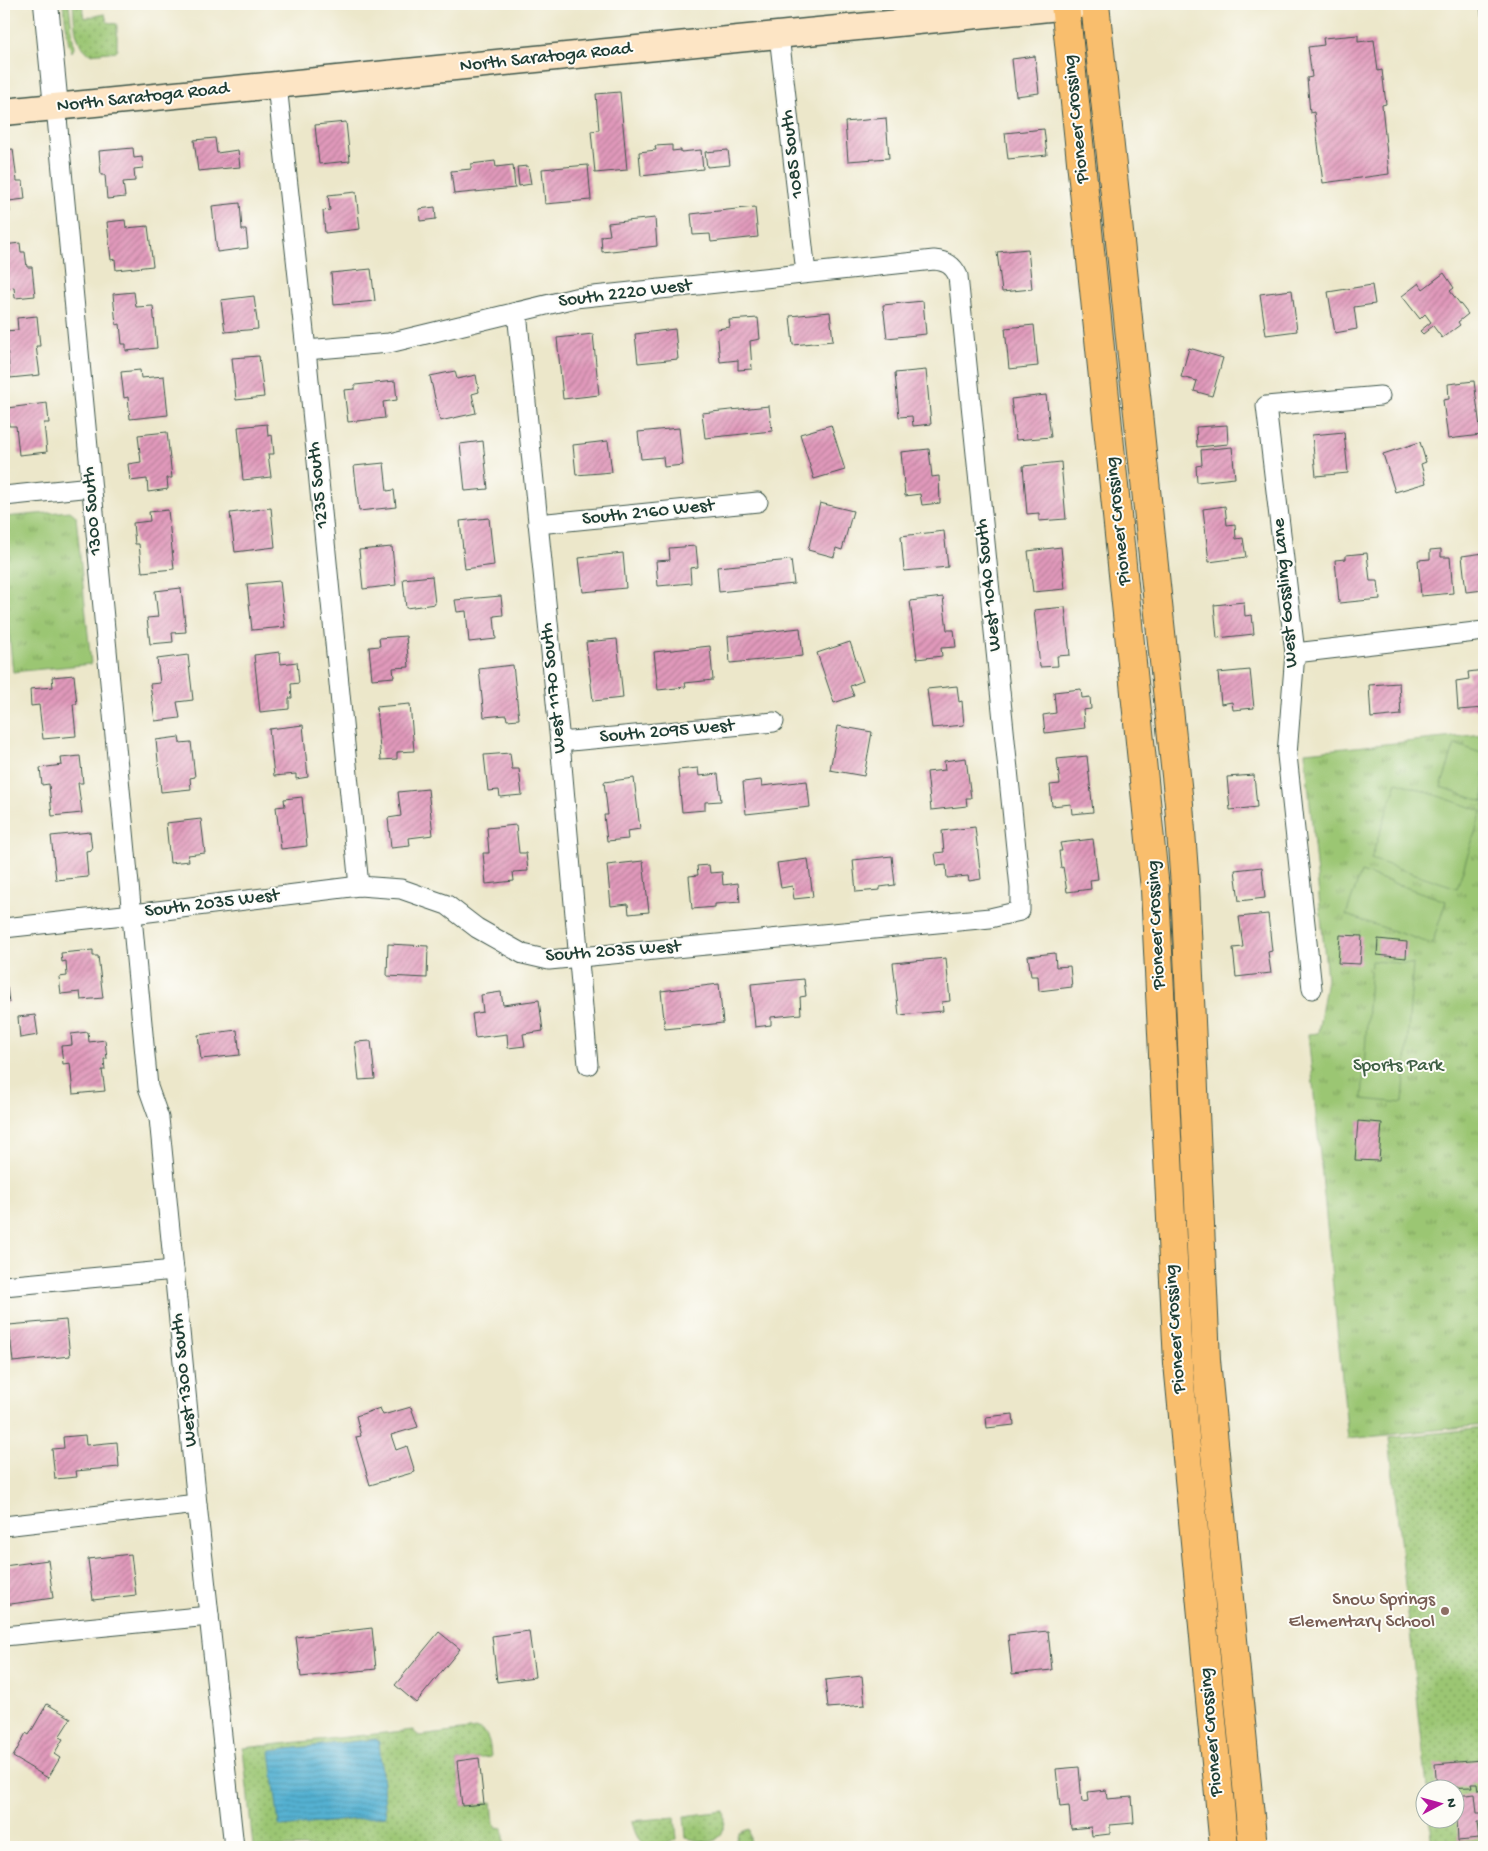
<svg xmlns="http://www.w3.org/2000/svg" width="1488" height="1851" viewBox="0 0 1488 1851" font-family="'Gochi Hand',sans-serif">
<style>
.grass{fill:url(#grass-dots);stroke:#5d8254}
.park{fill:url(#park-tufts);stroke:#5d8254}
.garden{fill:#9bc673;stroke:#5d8254}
.water{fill:url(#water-rules);stroke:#3a7783}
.building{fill:url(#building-hatch)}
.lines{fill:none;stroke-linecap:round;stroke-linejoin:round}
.minor-casing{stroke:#3e564a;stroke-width:21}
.tertiary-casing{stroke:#3e564a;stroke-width:26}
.secondary-casing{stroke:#3e564a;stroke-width:29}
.trunk-casing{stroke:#3e564a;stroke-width:30}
.minor{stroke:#fff;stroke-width:19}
.tertiary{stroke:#fff;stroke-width:24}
.secondary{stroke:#fde5c5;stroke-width:26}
.trunk{stroke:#f9be6d;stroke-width:28}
.education-dot{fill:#8d6e63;stroke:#fdfcf7;stroke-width:2}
.labels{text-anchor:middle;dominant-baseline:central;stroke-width:4;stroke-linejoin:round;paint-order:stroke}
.street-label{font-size:19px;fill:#1f3d34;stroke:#fdfcf7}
.park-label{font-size:19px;fill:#3e5f44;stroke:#fdfcf7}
.education-label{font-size:19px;fill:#785e54;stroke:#fdfcf7;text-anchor:end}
</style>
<defs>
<pattern id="grass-dots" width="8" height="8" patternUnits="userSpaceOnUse" patternTransform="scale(1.25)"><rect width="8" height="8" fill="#9bc673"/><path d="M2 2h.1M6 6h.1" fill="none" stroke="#7ea25f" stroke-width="1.8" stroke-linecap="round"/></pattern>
<pattern id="park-tufts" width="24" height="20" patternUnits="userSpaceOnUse" patternTransform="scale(1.25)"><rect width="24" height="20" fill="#9bc673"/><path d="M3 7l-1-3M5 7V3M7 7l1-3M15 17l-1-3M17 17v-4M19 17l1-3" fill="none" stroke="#7ea25f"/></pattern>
<pattern id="water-rules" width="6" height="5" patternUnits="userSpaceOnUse" patternTransform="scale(1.25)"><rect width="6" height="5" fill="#54b1d2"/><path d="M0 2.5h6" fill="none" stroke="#4591ab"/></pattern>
<pattern id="building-hatch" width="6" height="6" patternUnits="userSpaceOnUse" patternTransform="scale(1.25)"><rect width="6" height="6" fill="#e199bb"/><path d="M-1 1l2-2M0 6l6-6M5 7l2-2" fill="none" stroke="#b67e99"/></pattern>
</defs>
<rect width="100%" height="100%" fill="#fdfcf7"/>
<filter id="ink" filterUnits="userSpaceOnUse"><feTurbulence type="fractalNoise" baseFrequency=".02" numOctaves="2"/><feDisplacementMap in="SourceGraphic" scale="10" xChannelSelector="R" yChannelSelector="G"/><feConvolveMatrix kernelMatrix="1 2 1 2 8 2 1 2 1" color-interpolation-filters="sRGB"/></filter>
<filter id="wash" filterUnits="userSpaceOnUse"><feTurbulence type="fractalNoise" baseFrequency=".0096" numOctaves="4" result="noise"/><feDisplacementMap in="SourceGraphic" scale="20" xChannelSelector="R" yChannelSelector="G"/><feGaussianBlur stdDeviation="1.12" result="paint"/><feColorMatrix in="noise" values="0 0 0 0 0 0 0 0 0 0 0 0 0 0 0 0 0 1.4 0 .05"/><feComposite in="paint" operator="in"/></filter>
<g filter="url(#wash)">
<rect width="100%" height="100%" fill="#ece7ca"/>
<!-- grass -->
<g class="grass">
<polygon points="63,4 69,4 74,48 72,52 69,45"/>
<path d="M73 4H82L84 18 105 14 107 22 117 24V51L90 54C73 42 75 23 73 4Z"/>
<polygon points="1484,1428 1484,1810 1480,1811 1480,1823 1484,1823 1484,1847 1433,1847 1430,1819 1456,1818 1456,1788 1427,1788 1389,1438"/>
<path d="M477 1729C490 1732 490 1746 491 1757L457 1761 462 1806 492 1802 494 1824 496 1827 503 1828 505 1847H253L243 1748 413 1730 415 1733 420 1736Z"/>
<path d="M724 1811C727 1824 723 1843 706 1842 700 1842 693 1839 686 1838L684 1816Z"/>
<path d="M675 1817 677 1839C653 1851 638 1851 632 1821Z"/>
<polygon points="749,1829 751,1847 736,1847 736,1839 739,1833"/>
</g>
<!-- park -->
<g class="park">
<polygon points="70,511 76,516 91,664 13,672 4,584 4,517"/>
<polygon points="1484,734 1484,1425 1348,1439 1308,1034 1318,1033 1327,979 1305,752"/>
</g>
<!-- garden -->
<g class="garden">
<polygon points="1455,744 1484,754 1484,802 1441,787"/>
<polygon points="1397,782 1482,811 1457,888 1371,859"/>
<polygon points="1361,872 1446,901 1432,944 1346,915"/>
<polygon points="1371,961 1413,964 1403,1103 1362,1099"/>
</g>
<!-- water -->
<polygon class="water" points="376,1739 379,1742 386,1816 282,1827 279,1825 270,1751"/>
<g id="blocks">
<!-- building -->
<g class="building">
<polygon points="1480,4 1484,4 1484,31 1483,31"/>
<polygon points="1358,35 1358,42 1374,40 1378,71 1382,70 1386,104 1382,105 1389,174 1323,183 1314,112 1310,113 1307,78 1312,77 1308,47 1324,45 1323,38"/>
<polygon points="1035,56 1039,93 1016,96 1012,59"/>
<polygon points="620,92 627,170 595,173 591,131 599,130 596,94"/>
<polygon points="886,118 889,158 848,161 845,122"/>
<polygon points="346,122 350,161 319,164 315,125"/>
<polygon points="1044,129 1047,155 1008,159 1005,133"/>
<polygon points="215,138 217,153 238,150 240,167 198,171 194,140"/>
<polygon points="672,145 672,151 681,150 681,152 701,150 703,169 641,176 639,152 656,150 655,146"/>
<polygon points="133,148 134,158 142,157 143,168 134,169 135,181 123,182 125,197 107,199 105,175 101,175 99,151"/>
<polygon points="13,149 17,181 23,181 25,199 9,201 10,212 4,213 4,150"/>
<polygon points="728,150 730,165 707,167 705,152"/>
<polygon points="495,161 496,167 513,165 515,188 454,194 451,171 471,169 471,164"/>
<polygon points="588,165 591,200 545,204 542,169"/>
<polygon points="528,166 531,184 519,186 517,167"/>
<polygon points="356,192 360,229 325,233 323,211 330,210 328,195"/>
<polygon points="240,203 242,230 246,230 248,248 217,252 212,206"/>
<polygon points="435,207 436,219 420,221 419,209"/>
<polygon points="755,207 758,237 711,242 710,234 693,235 691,214"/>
<polygon points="655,218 657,246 602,252 601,236 610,235 608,223"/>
<polygon points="125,220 126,228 148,226 153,266 116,270 115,259 111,260 107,222"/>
<polygon points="20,243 21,252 25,252 27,267 32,267 35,296 15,298 14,287 4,289 4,245"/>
<polygon points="1028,249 1032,289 1002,292 997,252"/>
<polygon points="371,269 375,301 334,305 331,273"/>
<polygon points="1444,273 1454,288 1450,291 1468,314 1458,322 1460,325 1442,338 1433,326 1423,334 1420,331 1431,322 1425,314 1420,319 1402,296 1419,283 1423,289"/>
<polygon points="1372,285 1375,304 1354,307 1357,329 1335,333 1328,292"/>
<polygon points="1292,290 1297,331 1266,335 1260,294"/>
<polygon points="134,292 136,307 153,306 157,348 126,351 126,344 122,344 120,324 116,325 113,294"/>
<polygon points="254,296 258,329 225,332 221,300"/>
<polygon points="923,301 926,334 887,338 883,305"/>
<polygon points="830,312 833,341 793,345 790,316"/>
<polygon points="37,316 40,346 36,346 40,375 10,378 7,346 4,346 4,331 18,330 17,318"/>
<polygon points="758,318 760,339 750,341 752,369 738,370 738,360 720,362 717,329 730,327 729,320"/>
<polygon points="1034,325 1038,366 1009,369 1005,328"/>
<polygon points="675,329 678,359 638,363 635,334"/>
<polygon points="593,334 599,395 563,399 557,338"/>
<polygon points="1189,348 1223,358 1212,396 1194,391 1197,381 1181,377"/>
<polygon points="259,356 264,397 236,400 232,358"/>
<polygon points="140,370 141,378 164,376 168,415 130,419 128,397 124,398 121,372"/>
<polygon points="926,370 931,424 913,426 912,416 899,417 895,373"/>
<polygon points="455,371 457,379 476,375 479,392 472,394 476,413 440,421 430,376"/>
<polygon points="395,381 397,400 383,402 385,418 348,422 344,390 355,389 355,385"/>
<polygon points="1474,381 1481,435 1448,439 1443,400 1449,399 1448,384"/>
<polygon points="1046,395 1051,437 1016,440 1011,399"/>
<polygon points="47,403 49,423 44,423 47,452 19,455 16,426 9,426 7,408"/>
<polygon points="769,406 772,431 705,438 702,413"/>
<polygon points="267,424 268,436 272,435 274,454 268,454 271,477 243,480 238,427"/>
<polygon points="831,425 845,470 814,479 800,434"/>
<polygon points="1227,425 1228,444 1197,447 1196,427"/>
<polygon points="679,428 683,465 664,467 663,457 641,459 638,432"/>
<polygon points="167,432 172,478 167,478 168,489 148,492 147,479 130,481 128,464 141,462 138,435"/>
<polygon points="1344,432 1348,473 1316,476 1312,435"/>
<polygon points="483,441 488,489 465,491 460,444"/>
<polygon points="608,441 612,472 576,475 573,445"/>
<polygon points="1420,442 1426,462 1421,464 1426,483 1395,492 1383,454"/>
<polygon points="1232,447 1235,478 1197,482 1196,466 1202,465 1201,450"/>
<polygon points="929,449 932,477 939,476 940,503 922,505 920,494 905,496 901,452"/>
<polygon points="1061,462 1066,519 1039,521 1039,513 1027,514 1023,466"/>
<polygon points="384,463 387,491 394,490 396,507 359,511 354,466"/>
<polygon points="820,503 853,511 842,550 836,548 834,557 808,550"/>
<polygon points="1225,506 1227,525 1235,524 1236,539 1243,538 1246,557 1209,562 1203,509"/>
<polygon points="271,508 275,547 235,552 230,513"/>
<polygon points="168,510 174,569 142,572 139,544 135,544 133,523 150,521 149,512"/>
<polygon points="489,518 494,565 465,569 460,521"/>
<polygon points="944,531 948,567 904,571 901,536"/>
<polygon points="696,546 698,567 690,568 691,583 658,586 656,561 670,560 669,548"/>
<polygon points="392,547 396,585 363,589 359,550"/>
<polygon points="1061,547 1065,589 1033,592 1028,551"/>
<polygon points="1441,549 1441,557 1450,557 1453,593 1421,596 1418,560 1430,559 1430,550"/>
<polygon points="623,553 626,588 583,592 579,558"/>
<polygon points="1367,553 1370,581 1378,581 1380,599 1339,603 1335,560 1346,559 1346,555"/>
<polygon points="1484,553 1484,590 1466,592 1462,556"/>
<polygon points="791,560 794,584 719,592 717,567"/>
<polygon points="432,576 435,604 406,608 403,579"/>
<polygon points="280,581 285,627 252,630 247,584"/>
<polygon points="181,588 186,632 172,633 173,642 150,644 147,618 158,617 155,591"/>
<polygon points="501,596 503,615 494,616 496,639 469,642 466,611 457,612 455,600"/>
<polygon points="943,597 947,630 954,630 956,647 941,648 942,656 917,659 910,601"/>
<polygon points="1244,602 1245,616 1252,615 1254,634 1217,638 1214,605"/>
<polygon points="1065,607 1070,655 1057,656 1058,666 1040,667 1034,610"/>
<polygon points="800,628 803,656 730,663 728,636"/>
<polygon points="406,636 409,667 393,668 394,677 372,679 369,647 380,646 379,638"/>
<polygon points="617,639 623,698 593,701 586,642"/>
<polygon points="850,642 863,681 850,686 854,696 834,703 817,653"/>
<polygon points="710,646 713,680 685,683 686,687 658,690 654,652"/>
<polygon points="280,652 281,664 297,662 299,683 291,684 292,698 289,698 289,709 260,712 254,655"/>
<polygon points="188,655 193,700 177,702 180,718 155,721 150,684 160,683 157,659"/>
<polygon points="513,665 519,719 507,720 506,715 484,717 479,669"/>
<polygon points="1250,670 1254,708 1233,710 1232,702 1221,704 1218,673"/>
<polygon points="1484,670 1484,708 1458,710 1456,681 1469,679 1468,672"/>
<polygon points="74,675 77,704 73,704 76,736 43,739 39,705 31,706 30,689 53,687 52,677"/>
<polygon points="1399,683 1401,715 1371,718 1369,685"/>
<polygon points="957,686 959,702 962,701 964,725 932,728 927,689"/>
<polygon points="1081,689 1082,698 1090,697 1091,709 1083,710 1085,728 1045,733 1043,715 1056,713 1054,692"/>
<polygon points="410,704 414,751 397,752 397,759 381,760 376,707"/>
<polygon points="303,725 308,777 296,779 296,774 274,776 269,729"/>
<polygon points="838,726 872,732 864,776 830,770"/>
<polygon points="179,737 180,743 191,742 195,777 190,778 191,789 161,792 156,740"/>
<polygon points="510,753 512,769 519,769 522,795 500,797 499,790 488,791 484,755"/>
<polygon points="80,756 83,783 78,783 82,813 52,816 49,784 42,785 40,768 62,765 61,758"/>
<polygon points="1087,756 1093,812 1072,814 1071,804 1052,806 1050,785 1060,784 1057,759"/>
<polygon points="966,758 971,798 966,798 967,806 931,810 927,772 945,770 944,761"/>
<polygon points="698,768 699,776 718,774 721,801 705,802 705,810 682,812 678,770"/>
<polygon points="1254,775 1257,807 1230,810 1227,777"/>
<polygon points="634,778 640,829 627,831 628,839 607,841 604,815 608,815 604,782"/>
<polygon points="761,780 762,786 807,781 810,807 746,814 743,782"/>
<polygon points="428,789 433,835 409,838 410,846 391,848 388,818 401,816 398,792"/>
<polygon points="302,797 307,846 281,849 276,807 285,806 284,799"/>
<polygon points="201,819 205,853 188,855 189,861 170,863 166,823"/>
<polygon points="516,825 519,853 526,853 528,871 513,872 514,881 486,884 483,853 489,853 487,828"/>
<polygon points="975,827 981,879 969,881 968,876 947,878 946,865 937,866 935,853 944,852 942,831"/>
<polygon points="90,832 92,850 86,851 88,877 56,880 51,836"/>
<polygon points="1093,839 1098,879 1090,880 1091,889 1067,892 1063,867 1061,868 1059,851 1062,851 1060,843"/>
<polygon points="892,856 895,885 880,887 880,890 856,892 853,860"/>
<polygon points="808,859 813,897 794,899 792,886 781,888 777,863"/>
<polygon points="643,861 649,912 629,914 628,904 611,906 607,865"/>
<polygon points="709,865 710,873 722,872 723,885 738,883 740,902 715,904 715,907 692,909 689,876 698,875 697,866"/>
<polygon points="1262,867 1265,898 1239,901 1235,870"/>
<polygon points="1268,914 1272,951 1268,952 1271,973 1236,977 1233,948 1243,947 1239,917"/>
<polygon points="1340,935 1362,936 1360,964 1338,963"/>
<polygon points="1378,939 1407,942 1406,958 1377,955"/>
<polygon points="388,944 428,946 427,978 387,976"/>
<polygon points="93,950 93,956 98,956 103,998 81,1000 80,992 61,994 59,977 67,976 66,961 62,962 61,953"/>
<polygon points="1055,953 1056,967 1070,966 1072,987 1039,991 1038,976 1031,976 1028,956"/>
<polygon points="946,958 950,1001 942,1002 943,1011 899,1015 893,963"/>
<polygon points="804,979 806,996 800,997 801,1014 771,1017 771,1025 755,1027 751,984"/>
<polygon points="719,984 723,1023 665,1029 661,991"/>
<polygon points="7,987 9,1003 4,1004 4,988"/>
<polygon points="501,992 503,1005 539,1000 543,1031 523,1034 525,1046 508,1048 507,1034 475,1038 472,1014 483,1012 481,995"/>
<polygon points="35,1015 38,1035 20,1038 18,1017"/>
<polygon points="237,1030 240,1055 201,1059 198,1035"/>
<polygon points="88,1032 89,1042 105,1040 107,1059 104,1059 105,1070 102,1070 105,1091 73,1094 70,1063 63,1064 61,1046 72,1045 71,1034"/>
<polygon points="371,1041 375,1079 359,1080 355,1042"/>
<polygon points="1358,1121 1382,1123 1379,1161 1355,1160"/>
<polygon points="66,1320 70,1356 13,1362 9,1325"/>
<polygon points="411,1407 418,1427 391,1435 396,1450 407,1446 415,1472 370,1485 356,1437 361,1436 356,1416 380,1408 383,1415"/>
<polygon points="1013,1414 1014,1425 987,1428 986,1417"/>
<polygon points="85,1435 86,1445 117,1442 119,1467 76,1471 77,1477 55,1479 52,1449 64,1448 63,1437"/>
<polygon points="131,1554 136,1595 93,1600 88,1559"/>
<polygon points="48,1560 53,1598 4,1605 4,1566"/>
<polygon points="372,1628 376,1669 301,1677 296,1637"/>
<polygon points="529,1631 535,1677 497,1682 492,1636"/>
<polygon points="1048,1631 1052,1670 1012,1674 1008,1635"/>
<polygon points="439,1632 460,1649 416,1703 395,1685"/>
<polygon points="862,1676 865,1705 828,1708 825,1680"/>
<polygon points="47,1704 71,1718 59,1737 63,1739 54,1754 60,1758 48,1778 13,1757 26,1733 29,1735"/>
<polygon points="479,1758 484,1804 462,1806 457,1761"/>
<polygon points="1481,1760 1484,1789 1478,1790 1477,1783 1471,1783 1472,1787 1437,1788 1435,1764"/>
<polygon points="1079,1767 1082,1802 1089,1801 1088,1792 1106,1790 1107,1799 1132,1797 1134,1823 1110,1825 1110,1834 1092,1836 1091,1827 1071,1829 1069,1806 1060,1807 1056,1769"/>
<polygon points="1475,1794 1477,1813 1484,1813 1484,1822 1477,1822 1479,1839 1458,1841 1456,1796"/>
</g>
</g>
</g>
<g filter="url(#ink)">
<use href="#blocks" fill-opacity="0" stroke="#3e564a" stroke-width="1"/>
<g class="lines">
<defs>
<g id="minor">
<polyline points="779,35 806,273"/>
<polyline points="277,85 306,350 359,886"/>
<polyline points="56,107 148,1087 159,1118 197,1504 234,1847"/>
<polyline points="517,312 560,742 588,1065"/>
<polyline points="4,496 91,487"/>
<polyline points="538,524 758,502"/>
<polyline points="1295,653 1484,631"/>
<polyline points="560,742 774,722"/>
<path d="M4 928 133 914 359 886 401 889 447 905 477 928 523 954 549 960 990 918 1020 911V888L958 276C953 265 946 261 934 260L575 298 389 343 306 350"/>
<polyline points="1312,989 1287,755 1295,653 1266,406 1380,396"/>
<polyline points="4,1286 174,1270"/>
<polyline points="4,1526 197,1504"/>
<polyline points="4,1636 209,1616"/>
</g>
<polyline id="tertiary" points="46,4 56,107"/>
<polyline id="secondary" points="4,112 1089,4"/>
<g id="trunk">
<polyline points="1065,4 1155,889 1178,1363 1224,1847"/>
<polyline points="1095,4 1179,804 1185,886 1206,1360 1253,1847"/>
</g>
</defs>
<!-- minor casing -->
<use href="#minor" class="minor-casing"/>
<!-- tertiary casing -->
<use href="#tertiary" class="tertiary-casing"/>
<!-- secondary casing -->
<use href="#secondary" class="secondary-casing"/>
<!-- trunk casing -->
<use href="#trunk" class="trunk-casing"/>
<!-- minor -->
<use href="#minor" class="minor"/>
<!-- tertiary -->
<use href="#tertiary" class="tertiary"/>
<!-- secondary -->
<use href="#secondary" class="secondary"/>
<!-- trunk -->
<use href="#trunk" class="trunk"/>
</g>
</g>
<!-- markers -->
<circle class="education-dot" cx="1445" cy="1611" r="5"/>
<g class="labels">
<!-- street labels -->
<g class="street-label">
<text transform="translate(546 58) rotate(-6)">North Saratoga Road</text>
<text transform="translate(143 98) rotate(-6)">North Saratoga Road</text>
<text transform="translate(1077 119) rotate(-96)">Pioneer Crossing</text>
<text transform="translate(793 154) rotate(-97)">1085 South</text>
<text transform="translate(625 294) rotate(-7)">South 2220 West</text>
<text transform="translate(319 485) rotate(-96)">1235 South</text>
<text transform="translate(93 511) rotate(-95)">1300 South</text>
<text transform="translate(648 513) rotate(-6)">South 2160 West</text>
<text transform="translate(1119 521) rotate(-96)">Pioneer Crossing</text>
<text transform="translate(989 585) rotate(-96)">West 1040 South</text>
<text transform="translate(1286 593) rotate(-95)">West Gossling Lane</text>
<text transform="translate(554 688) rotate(-96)">West 1170 South</text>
<text transform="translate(667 732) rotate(-5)">South 2095 West</text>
<text transform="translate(212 904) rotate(-7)">South 2035 West</text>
<text transform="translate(1157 925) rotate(-93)">Pioneer Crossing</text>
<text transform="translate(613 952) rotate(-4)">South 2035 West</text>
<text transform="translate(1176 1329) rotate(-94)">Pioneer Crossing</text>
<text transform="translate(185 1380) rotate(-96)">West 1300 South</text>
<text transform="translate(1212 1732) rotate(-95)">Pioneer Crossing</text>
</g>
<!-- park labels -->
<g class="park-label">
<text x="1398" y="1066">Sports Park</text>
</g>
<!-- education labels -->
<g class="education-label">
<text x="1435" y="1600">Snow Springs<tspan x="1435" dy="22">Elementary School</tspan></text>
</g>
</g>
<!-- margin -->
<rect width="1488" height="1851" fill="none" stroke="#fdfcf7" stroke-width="20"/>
<!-- north arrow -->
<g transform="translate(1440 1804) rotate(84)"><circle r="24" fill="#fdfcf7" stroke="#a4b0a9"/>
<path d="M0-4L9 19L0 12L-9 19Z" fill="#b5179e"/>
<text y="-8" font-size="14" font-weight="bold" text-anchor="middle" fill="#1f3d34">N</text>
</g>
</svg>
